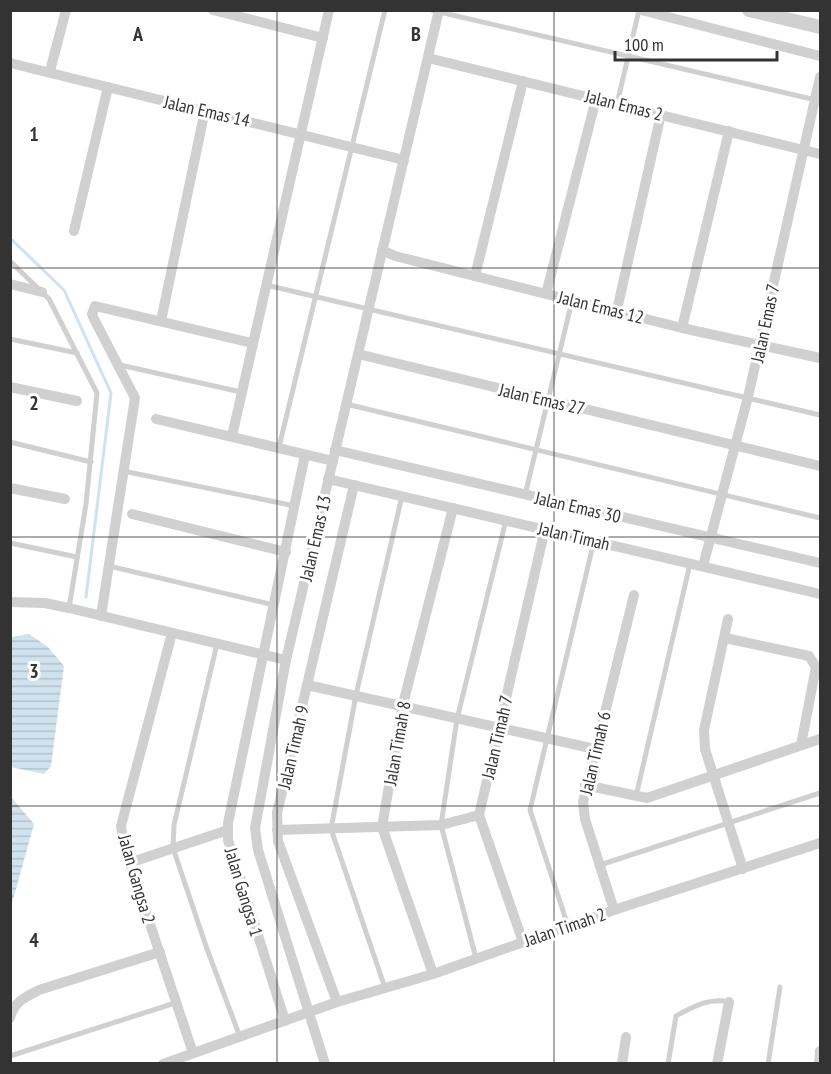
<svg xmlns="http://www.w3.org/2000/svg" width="831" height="1074" viewBox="0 0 831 1074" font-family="'PT Sans Narrow',sans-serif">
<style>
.water{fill:url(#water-rules)}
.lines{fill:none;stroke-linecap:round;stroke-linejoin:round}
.stream{stroke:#cfe2ee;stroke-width:3}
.service{stroke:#d0d0d0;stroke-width:5}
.minor{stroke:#d0d0d0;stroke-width:10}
.tertiary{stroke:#d0d0d0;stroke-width:14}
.grid{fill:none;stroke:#333;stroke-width:1.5;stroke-opacity:0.55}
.labels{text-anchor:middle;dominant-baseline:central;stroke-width:6;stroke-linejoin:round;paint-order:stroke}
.street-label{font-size:18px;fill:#333;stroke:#fff}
.grid-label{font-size:20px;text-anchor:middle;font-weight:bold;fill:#333;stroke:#fff;stroke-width:6;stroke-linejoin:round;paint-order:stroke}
</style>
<defs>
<pattern id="water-rules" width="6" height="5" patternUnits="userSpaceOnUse" patternTransform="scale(1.5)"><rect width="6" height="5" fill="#cfe2ee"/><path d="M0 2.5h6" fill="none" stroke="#b2c2cd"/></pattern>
</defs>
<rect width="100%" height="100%" fill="#fff"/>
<!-- water -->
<g class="water">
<polygon points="29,634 48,647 64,666 51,766 44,774 11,767 11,637"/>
<polygon points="11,797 34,824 11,907"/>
</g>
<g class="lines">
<!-- stream -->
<polyline class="stream" points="10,238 64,290 111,393 86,597"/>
<!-- service -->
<g class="service">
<polyline points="431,10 820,101"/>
<polyline points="617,104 639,10"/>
<polyline points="10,261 49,299 97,393 86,504 69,608"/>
<polyline points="266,285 820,415"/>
<polyline points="10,339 77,353"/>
<polyline points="120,365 241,392"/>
<polyline points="346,404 820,518"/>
<polyline points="10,442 91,462"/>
<polyline points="279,447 385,10"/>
<polyline points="123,471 295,506"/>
<polyline points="525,495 572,301"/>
<polyline points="10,543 77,557"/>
<polyline points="109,566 274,605"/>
<polyline points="217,644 174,825 173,848 207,949 240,1037"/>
<polyline points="636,796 690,564"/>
<polyline points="600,865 820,793"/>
<polyline points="568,926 530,810 594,541"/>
<polyline points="476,958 441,825 457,719 506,520"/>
<polyline points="385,988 331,829 356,695 402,496"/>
<polyline points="10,1056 175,1003"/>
<path d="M668 1064 676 1016C693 1007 710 997 729 1002"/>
<polyline points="768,1064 780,987"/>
</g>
<!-- minor -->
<g class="minor">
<polyline points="213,10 323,38"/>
<polyline points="641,10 820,56"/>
<polyline points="428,58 820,154"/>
<polyline points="10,63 404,160"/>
<polyline points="50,71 66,10"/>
<polyline points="74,231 108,87"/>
<polyline points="382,250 395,256 682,328 820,358"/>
<polyline points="475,276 523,81"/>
<polyline points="10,284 42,292"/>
<polyline points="546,294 596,99"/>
<polyline points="617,310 661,114"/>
<polyline points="161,321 205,110"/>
<polyline points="682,328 729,131"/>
<polyline points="358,354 820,466"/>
<polyline points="10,387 77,401"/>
<polyline points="156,419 333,461"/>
<polyline points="232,436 329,10"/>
<polyline points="335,450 820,563"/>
<polyline points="328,479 820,594"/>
<polyline points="10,488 65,499"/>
<polyline points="132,514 286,552"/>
<polyline points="703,566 748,397 820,77"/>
<polyline points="10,602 45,603 69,608 286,660"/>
<polyline points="101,616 135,398 94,319 92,314 95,306 252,343"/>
<polyline points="728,619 704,730 705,749 743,869"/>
<polyline points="172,633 121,826 124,846 193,1053"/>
<polyline points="725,638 809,656 816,667 801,745"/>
<polyline points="307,685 595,749"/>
<polyline points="585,785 647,798 820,739"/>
<polyline points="277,830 441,825 479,815"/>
<polyline points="129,863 228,830"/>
<polyline points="614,910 585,819 583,802 634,595"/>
<polyline points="523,942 479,815 545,529"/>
<polyline points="433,974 382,827 403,704 453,508"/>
<polyline points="337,1002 278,841 277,813 354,485"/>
<path d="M10 1018C14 1002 25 997 39 990L160 952"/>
<polyline points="285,1021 228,840 228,823 305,455"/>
<polyline points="163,1064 337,1002 433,974 614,910 820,843"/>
<polyline points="325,1064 258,850 255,828 286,660 439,10"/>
<polyline points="622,1064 626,1037"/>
<polyline points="717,1064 729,1002"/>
<polyline points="819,1064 820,1051"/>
</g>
<!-- tertiary -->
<polyline class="tertiary" points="749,10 820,27"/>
</g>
<!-- grid -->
<path class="grid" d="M277 10V1064M554 10V1064M10 268H820M10 537H820M10 806H820"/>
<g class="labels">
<!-- street labels -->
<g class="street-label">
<text transform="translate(624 105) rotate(14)">Jalan Emas 2</text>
<text transform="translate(207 111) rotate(13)">Jalan Emas 14</text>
<text transform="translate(601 307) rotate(14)">Jalan Emas 12</text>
<text transform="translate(765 323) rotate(-78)">Jalan Emas 7</text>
<text transform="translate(542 399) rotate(13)">Jalan Emas 27</text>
<text transform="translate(578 507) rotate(13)">Jalan Emas 30</text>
<text transform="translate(574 536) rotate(13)">Jalan Timah</text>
<text transform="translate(315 538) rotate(-77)">Jalan Emas 13</text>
<text transform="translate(497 737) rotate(-77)">Jalan Timah 7</text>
<text transform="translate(397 743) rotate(-80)">Jalan Timah 8</text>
<text transform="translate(293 747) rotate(-77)">Jalan Timah 9</text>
<text transform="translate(595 753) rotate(-77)">Jalan Timah 6</text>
<text transform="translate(137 879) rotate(74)">Jalan Gangsa 2</text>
<text transform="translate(244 892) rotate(73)">Jalan Gangsa 1</text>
<text transform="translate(565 927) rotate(-19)">Jalan Timah 2</text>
</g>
</g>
<g class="grid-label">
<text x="138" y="41">A</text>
<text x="416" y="41">B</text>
<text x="34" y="141">1</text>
<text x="34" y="410">2</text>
<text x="34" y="678">3</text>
<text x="34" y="947">4</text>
</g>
<!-- border -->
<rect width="831" height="1074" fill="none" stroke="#333333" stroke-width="24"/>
<!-- scale -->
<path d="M615 51v9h162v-9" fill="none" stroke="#333333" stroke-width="3"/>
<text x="624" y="51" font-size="18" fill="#333333" stroke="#ffffff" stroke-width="4.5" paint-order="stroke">100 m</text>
</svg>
